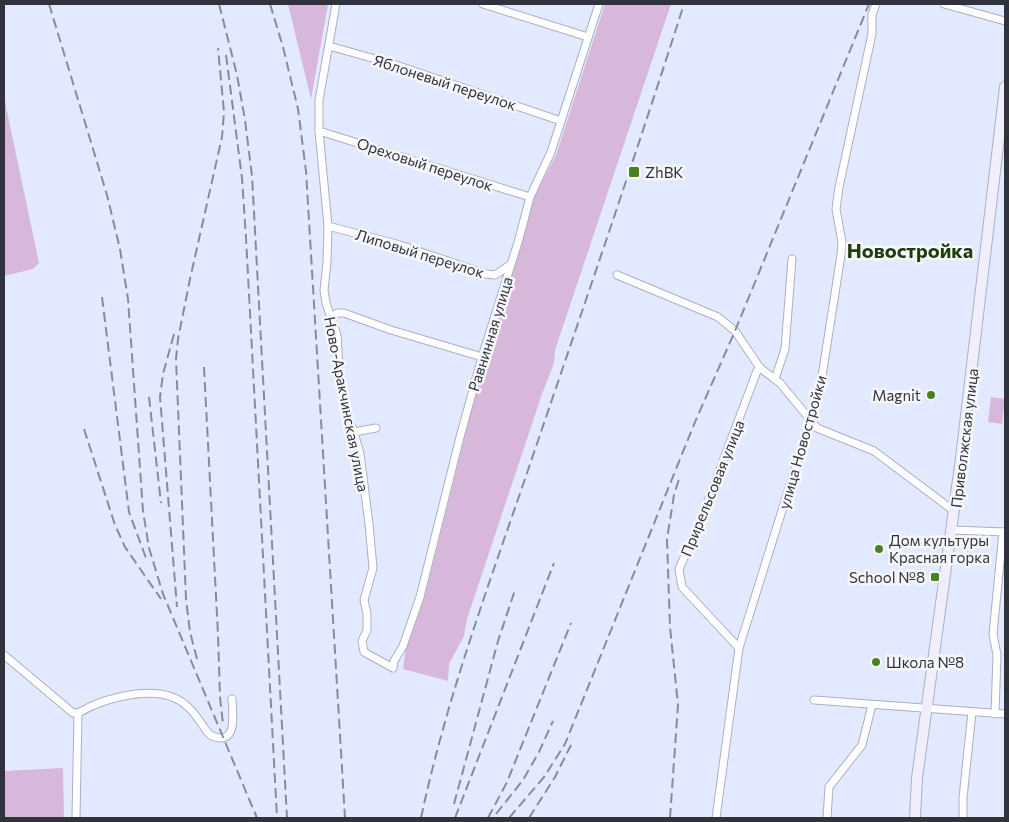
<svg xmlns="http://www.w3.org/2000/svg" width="1009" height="822" viewBox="0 0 1009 822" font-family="Commissioner,sans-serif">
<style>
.green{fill:#d8b8da}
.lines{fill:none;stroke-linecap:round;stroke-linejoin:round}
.street-casing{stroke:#a9b0c3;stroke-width:9}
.secondary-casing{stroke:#a9b0c3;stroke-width:12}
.street{stroke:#fff;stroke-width:7}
.secondary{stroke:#f1eefb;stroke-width:10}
.rail{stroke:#878c9a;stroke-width:2;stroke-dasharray:10 5;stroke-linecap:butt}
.poi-dot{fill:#47821f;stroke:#f6f8fc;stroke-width:2}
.labels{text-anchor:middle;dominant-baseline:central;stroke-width:5;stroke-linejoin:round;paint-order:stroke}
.street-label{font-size:15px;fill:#30333b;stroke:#f6f8fc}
.poi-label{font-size:15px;fill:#30333b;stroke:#f6f8fc;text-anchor:start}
.district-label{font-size:20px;font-weight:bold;fill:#203d0e;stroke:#f6f8fc}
</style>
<rect width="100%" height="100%" fill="#e3eaff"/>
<!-- green -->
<g class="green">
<polygon points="288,4 328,4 311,99"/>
<polygon points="605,4 671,4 555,350 554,363 542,394 467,619 464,636 449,664 448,681 403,669 406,646 424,598 472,407 533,199 556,155"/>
<polygon points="4,97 39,263 33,269 4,276"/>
<polygon points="991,397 1005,399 1002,424 988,422"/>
<polygon points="63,768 64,818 4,818 4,771"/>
</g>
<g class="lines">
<defs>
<g id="street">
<polyline points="336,4 319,100 319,131 328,226 327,262 324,290 326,303 337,335 339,369 347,417 354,432 360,454 369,524 373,568 364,600 367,614 367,630 362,641 364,652 393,668 394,661 403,646 420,597 460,437 482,357 519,239 530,197 551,152 599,4"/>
<polyline points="483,4 588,37"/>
<polyline points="944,4 1005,21"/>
<polyline points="329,46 393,64 561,121"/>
<polyline points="319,131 530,197"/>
<polyline points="328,226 400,245 486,274 495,275 510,265"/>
<polyline points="617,275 718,317 735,331 760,368 780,383 817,428 874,451 954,511"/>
<polyline points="332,317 337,313 344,313 391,330 482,357"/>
<polyline points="775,379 785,349 792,259"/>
<polyline points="354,432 376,428"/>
<polyline points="952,530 1005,532"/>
<polyline points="739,648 682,587 679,569 702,517 757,371 760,368"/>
<polyline points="4,655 73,713 78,713"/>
<polyline points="814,700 1005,714"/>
<path d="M78 713C106 697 162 681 188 707 197 715 202 726 210 735 238 748 233 715 232 699"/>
<polyline points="995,714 997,655 993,634 1003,532"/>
<polyline points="76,818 78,713"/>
<polyline points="716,818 739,648 820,389 841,255 842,242 836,209 839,187 872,34 872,15 876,4"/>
<polyline points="827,818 829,787 862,745 872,705"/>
<polyline points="963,818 963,798 972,712"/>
</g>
<polyline id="secondary" points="915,818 917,778 961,458 1005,87"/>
</defs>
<!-- street casing -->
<use href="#street" class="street-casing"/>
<!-- secondary casing -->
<use href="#secondary" class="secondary-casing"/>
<!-- street -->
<use href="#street" class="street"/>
<!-- secondary -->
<use href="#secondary" class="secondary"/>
<!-- rail -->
<g class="rail">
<polyline points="49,4 107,195 120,249 128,299 143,511 149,548 163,594 257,818"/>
<polyline points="219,4 237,75 245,120 252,176 287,818"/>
<polyline points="270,4 283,47 298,109 306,171 345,818"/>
<polyline points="226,55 242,178 246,238 277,818"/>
<polyline points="102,297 129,512 146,558"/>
<polyline points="174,334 163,374 160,397 177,607"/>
<polyline points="204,367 218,634 220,697 223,724"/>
<polyline points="149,397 161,503"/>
<polyline points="84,429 115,525 125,547 161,599"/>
<polyline points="197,659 190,632 186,599 176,359 178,339 190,279 222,137 224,112 218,48"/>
<polyline points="454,804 498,641 515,590"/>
<polyline points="496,814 523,780 539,752 553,721"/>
<path d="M421 818C446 700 488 587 527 473 580 317 634 161 684 4"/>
<polyline points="455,818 554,563"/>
<polyline points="488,818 507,782 571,623"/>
<polyline points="509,818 544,777 565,744 695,422 735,331 869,4"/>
<polyline points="529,818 555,777 571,745"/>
<polyline points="670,818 678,705 670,627 667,539 674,495 679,479"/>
</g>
</g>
<!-- markers -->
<g class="poi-dot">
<rect x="628" y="166" width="12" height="12" rx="2.5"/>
<circle cx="931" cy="395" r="5"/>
<circle cx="879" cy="549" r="5"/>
<rect x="930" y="572" width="10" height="10" rx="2.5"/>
<circle cx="876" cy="662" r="5"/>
</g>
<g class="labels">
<!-- street labels -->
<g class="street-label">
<text transform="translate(445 82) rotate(18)">Яблоневый переулок</text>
<text transform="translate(425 164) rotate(18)">Ореховый переулок</text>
<text transform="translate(420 253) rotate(17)">Липовый переулок</text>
<text transform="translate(490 334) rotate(-73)">Равнинная улица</text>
<text transform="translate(347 404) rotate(79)">Ново-Аракчинская улица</text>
<text transform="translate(964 438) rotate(-83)">Приволжская улица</text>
<text transform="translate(802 442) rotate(-74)">улица Новостройки</text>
<text transform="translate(712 488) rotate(-68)">Прирельсовая улица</text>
</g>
<!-- poi labels -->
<g class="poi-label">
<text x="645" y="172">ZhBK</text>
<text x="921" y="395" text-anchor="end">Magnit</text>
<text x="889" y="540">Дом культуры<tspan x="889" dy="17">Красная горка</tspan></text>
<text x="925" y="577" text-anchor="end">School №8</text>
<text x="886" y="662">Школа №8</text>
</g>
<!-- district labels -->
<g class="district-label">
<text x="910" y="250">Новостройка</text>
</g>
</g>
<!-- border -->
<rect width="1009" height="822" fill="none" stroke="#30333b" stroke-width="10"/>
</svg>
